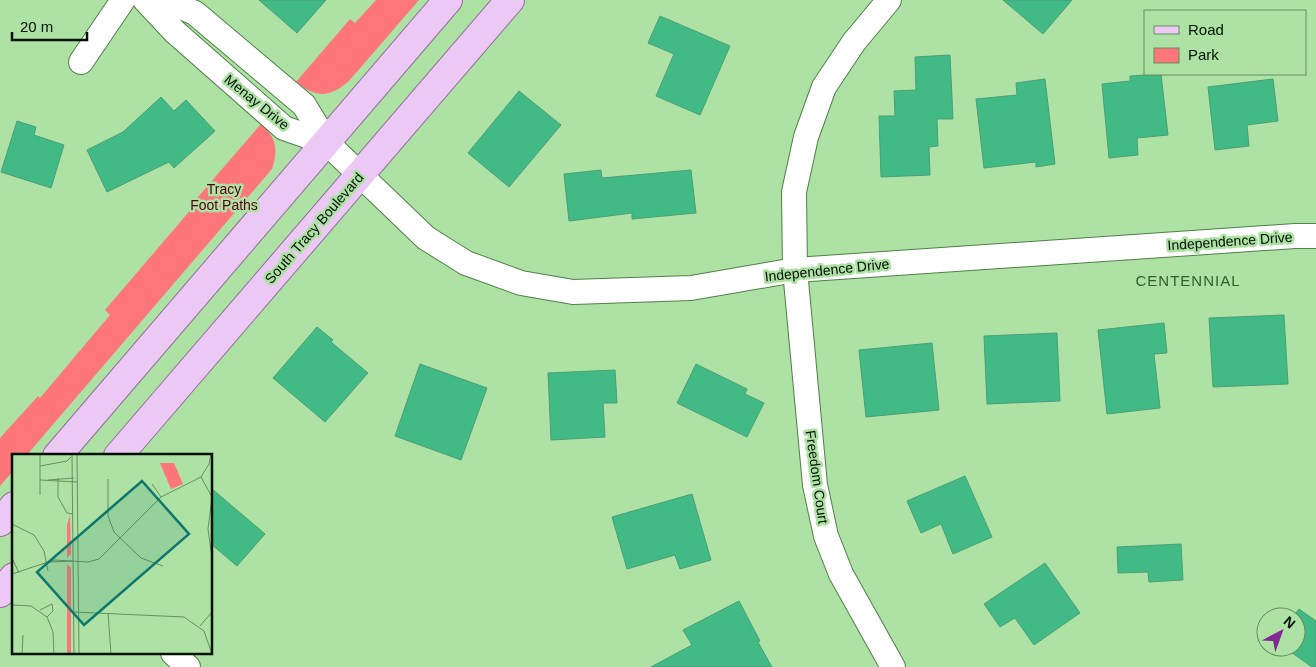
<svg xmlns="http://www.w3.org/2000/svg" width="1316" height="667" viewBox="0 0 1316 667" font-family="Helvetica,sans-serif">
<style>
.park{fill:#fe7679}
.building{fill:#41ba85;stroke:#4c9e77}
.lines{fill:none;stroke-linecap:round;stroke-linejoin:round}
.street-casing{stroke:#508047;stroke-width:26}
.primary-casing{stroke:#92709a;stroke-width:30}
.street{stroke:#fff;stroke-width:24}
.primary{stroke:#ecc8f4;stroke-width:28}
.labels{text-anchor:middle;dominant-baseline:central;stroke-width:5;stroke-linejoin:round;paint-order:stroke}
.street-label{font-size:14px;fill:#011100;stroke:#ade2a4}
.park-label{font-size:14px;fill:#590010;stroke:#ade2a4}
.neighbourhood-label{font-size:15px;letter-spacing:1px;fill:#316129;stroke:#ade2a4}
.inset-road{fill:none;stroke:#688e62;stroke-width:1}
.view{fill:#0f766e;fill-opacity:0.15;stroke:#0f766e;stroke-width:2.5}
.inset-edge{fill:none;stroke:#011100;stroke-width:2.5}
</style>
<rect width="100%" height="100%" fill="#ade2a4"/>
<!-- park -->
<g class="park">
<path d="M376 0H419L349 81C329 98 317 98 296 82L350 19 355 23Z"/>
<path d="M261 124C277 138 278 150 272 169L26 456H14V470L0 486V438L38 396 40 398 110 315 105 310 193 207 191 205Z"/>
</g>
<!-- building -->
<g class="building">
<polygon points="259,0 326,0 297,33"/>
<polygon points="1003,0 1072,0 1043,34"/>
<polygon points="660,16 730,46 700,115 656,96 674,54 648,43"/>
<polygon points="950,55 953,119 937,119 938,146 929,147 930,175 881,177 879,116 895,116 894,91 916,90 915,57"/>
<polygon points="1161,74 1168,135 1137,138 1138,155 1109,158 1102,84 1130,81 1130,76"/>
<polygon points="1045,79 1055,164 1036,167 1036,162 984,168 976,99 1017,95 1016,83"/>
<polygon points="1273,79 1278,121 1247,125 1249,146 1215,150 1208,87"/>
<polygon points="519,91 561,125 509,187 468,153"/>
<polygon points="161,97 174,111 186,100 215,131 174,168 169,162 107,192 87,150 123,132"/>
<polygon points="17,121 36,127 34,135 64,145 51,188 1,172"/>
<polygon points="601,170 602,178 691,170 696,213 632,219 632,213 569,221 564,174"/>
<polygon points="1284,315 1288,384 1213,387 1209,318"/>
<polygon points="1164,323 1167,353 1154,354 1160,408 1107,414 1098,330"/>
<polygon points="317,327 333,340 331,342 368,373 325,422 273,378"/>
<polygon points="1057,333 1060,401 987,404 984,336"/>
<polygon points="932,343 939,410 866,417 859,350"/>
<polygon points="420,364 487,388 461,460 395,436"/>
<polygon points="696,364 747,389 745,394 764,403 747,437 677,403"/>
<polygon points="615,370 617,403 603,403 605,437 551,440 548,373"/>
<polygon points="965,476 992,537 953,554 941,524 921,533 907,501"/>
<polygon points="211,488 265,534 237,566 211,544"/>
<polygon points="692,494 711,560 680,569 675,555 627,569 612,517"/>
<polygon points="1181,544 1183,580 1149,582 1148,572 1118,573 1117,547"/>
<polygon points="1045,563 1080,613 1034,645 1015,618 1000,627 984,604"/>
<polygon points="739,601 760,641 758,642 772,667 651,667 692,645 683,630"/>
<polygon points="1299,609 1316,621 1316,667 1312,667 1284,647 1296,647 1296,617 1293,617"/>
</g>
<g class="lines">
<defs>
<g id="street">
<polyline points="145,0 175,32 284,128 327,143"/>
<polyline points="165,0 195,13 304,105 327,143 426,238 466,263 521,283 573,292 691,288 795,270 1295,236 1316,236"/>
<polyline points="889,0 854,42 824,87 806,137 794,192 795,270 815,485 826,536 841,574 893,667"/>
<polyline points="81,62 123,0"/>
<polyline points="173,653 188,667"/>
</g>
<g id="primary">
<polyline points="57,456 448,0"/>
<polyline points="118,456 510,0"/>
<polyline points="0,522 14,506"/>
<polyline points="0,593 14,577"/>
</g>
</defs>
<!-- street casing -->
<use href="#street" class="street-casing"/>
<!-- primary casing -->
<use href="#primary" class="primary-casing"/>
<!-- street -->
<use href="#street" class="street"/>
<!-- primary -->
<use href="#primary" class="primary"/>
</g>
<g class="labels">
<!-- street labels -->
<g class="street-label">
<text transform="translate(257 102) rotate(39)">Menay Drive</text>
<text transform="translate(314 228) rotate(-49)">South Tracy Boulevard</text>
<text transform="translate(1230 241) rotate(-4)">Independence Drive</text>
<text transform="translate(827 270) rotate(-6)">Independence Drive</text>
<text transform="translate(817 477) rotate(82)">Freedom Court</text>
</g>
<!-- park labels -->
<g class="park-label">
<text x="224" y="189">Tracy<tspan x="224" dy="16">Foot Paths</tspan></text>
</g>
<!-- neighbourhood labels -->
<g class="neighbourhood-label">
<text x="1188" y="280">CENTENNIAL</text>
</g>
</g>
<!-- overview -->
<g transform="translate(12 454)">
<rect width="200" height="200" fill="#ade2a4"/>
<path d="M148 9H162L171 30 159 35Z" fill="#fe7679"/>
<path d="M58 61 59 100 55 104V71ZM55 110 59 114V200H55Z" fill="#fe7679"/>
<path class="inset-road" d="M60 0 62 200M65 0 67 200M28 12 55 7 59 3M189 23 200 43 196 75 200 104M46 24V43L55 59 61 60M96 25V62L102 78 129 104 151 112M28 26 65 28M36 26 62 24M140 30 149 43M28 41V0M0 46V0M0 70 22 81 32 97 36 117M0 104 7 119M38 108 61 107M0 120 42 106 76 108 87 105 149 43 189 23 197 10 199 0M0 151 19 152 35 163 41 178 42 200M28 156 40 150 41 157 35 163M62 158 172 163 192 177 200 200M96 159 99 200M188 172 200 158M10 200 11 181"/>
<path class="view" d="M130 27 177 80 72 171 25 118Z"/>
<rect width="200" height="200" class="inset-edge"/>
</g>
<!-- legend -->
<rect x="1144" y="10" width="162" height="65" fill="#ade2a4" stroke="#688e62"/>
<rect x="1154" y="26" width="25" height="8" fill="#ecc8f4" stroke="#688e62"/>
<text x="1188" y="35" font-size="15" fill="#011100">Road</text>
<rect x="1154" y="48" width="25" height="15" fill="#fe7679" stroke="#688e62"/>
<text x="1188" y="60" font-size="15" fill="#011100">Park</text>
<!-- north arrow -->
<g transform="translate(1281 632) rotate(41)"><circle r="24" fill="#ade2a4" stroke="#688e62"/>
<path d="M0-4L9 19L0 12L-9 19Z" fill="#822793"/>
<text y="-8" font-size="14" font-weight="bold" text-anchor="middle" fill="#011100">N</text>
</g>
<!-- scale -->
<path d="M12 32v8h75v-8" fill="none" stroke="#011100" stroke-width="2.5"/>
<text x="20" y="32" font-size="15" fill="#011100" stroke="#ade2a4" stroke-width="4" paint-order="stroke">20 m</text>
</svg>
